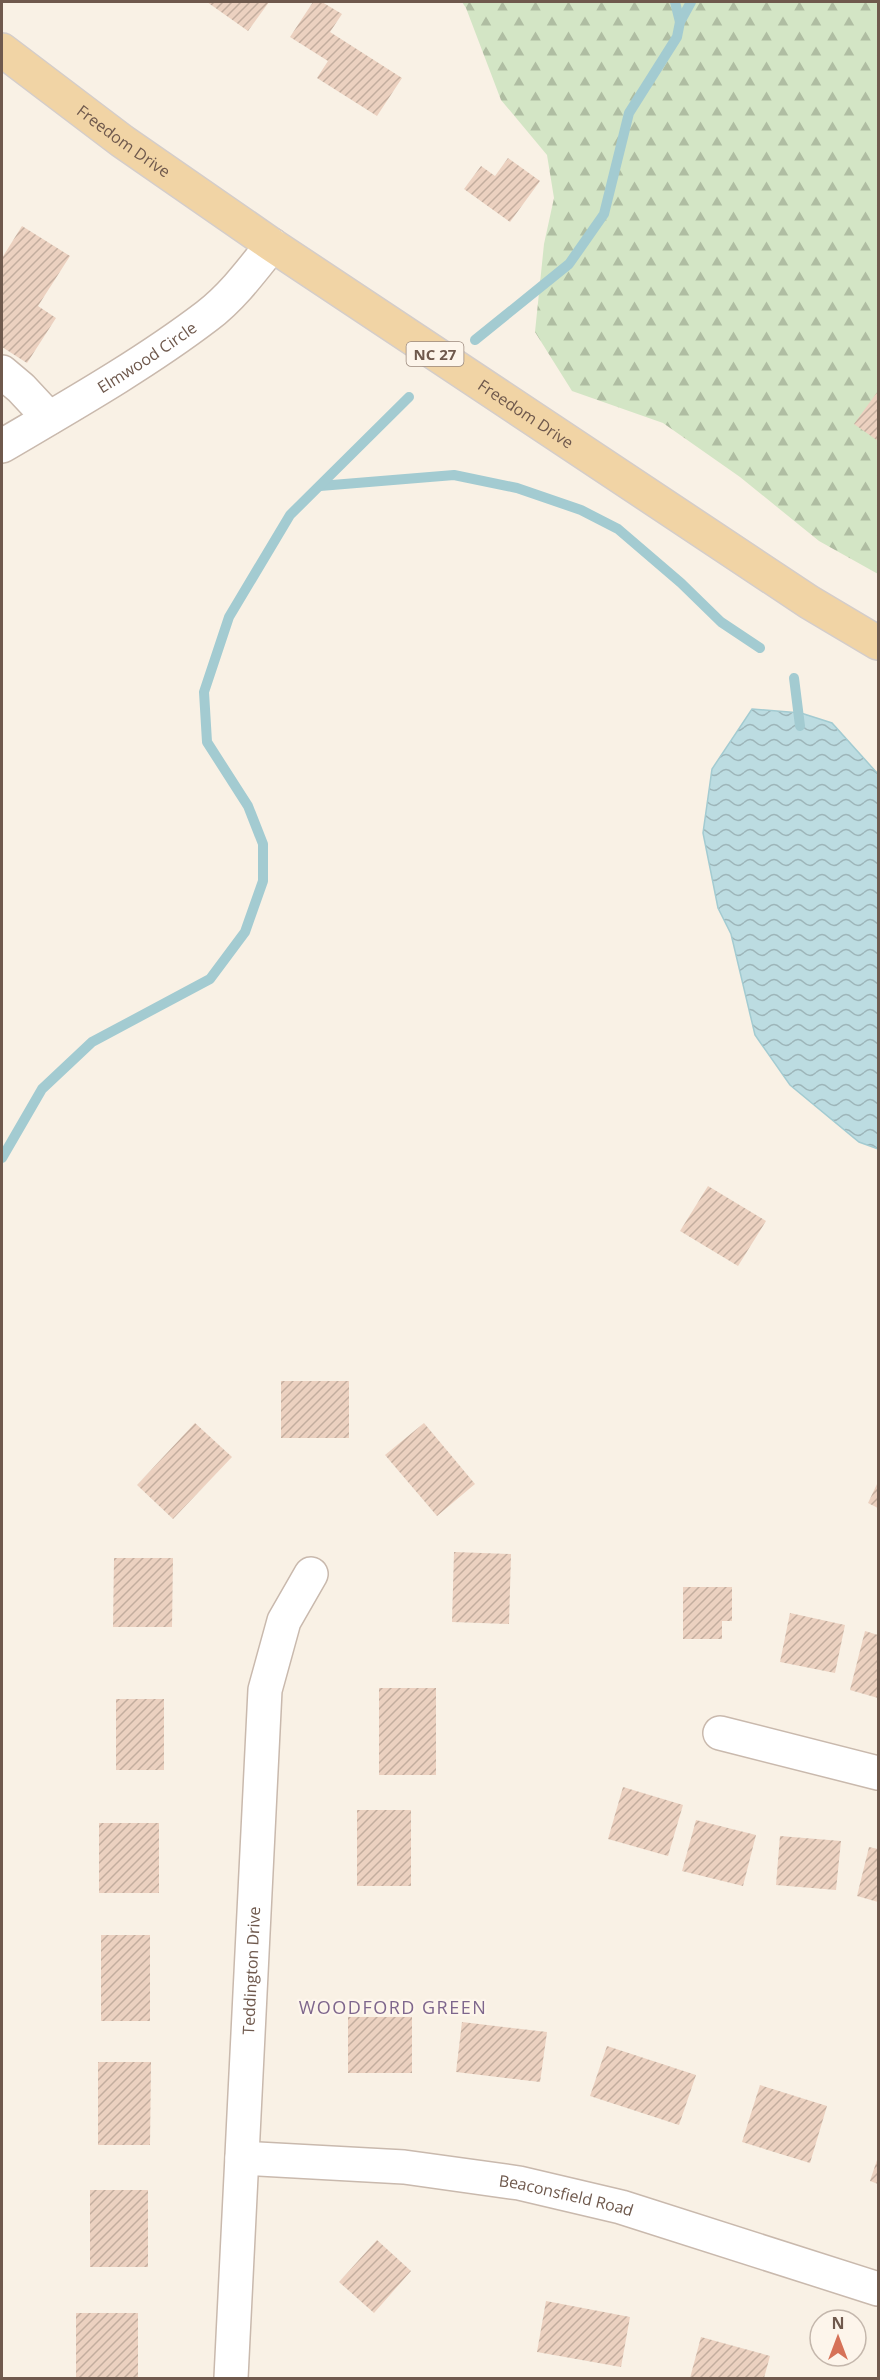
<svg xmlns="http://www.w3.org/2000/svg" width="880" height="2380" viewBox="0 0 880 2380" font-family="'Open Sans',sans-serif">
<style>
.forest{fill:url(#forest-firs)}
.water{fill:url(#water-waves);stroke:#a3cbd1;stroke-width:1.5}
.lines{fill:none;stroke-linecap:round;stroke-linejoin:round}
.stream{stroke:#a3cbd1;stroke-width:10}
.building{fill:url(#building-hatch)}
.minor-casing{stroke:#c9b9ad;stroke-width:36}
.major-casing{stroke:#d4cdca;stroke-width:36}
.minor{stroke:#fff;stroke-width:33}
.major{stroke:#f1d4a5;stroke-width:33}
.labels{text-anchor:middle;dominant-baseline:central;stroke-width:4.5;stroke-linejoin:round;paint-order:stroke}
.shield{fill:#fdf5eb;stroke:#9a887c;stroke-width:1.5}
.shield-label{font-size:15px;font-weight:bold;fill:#6f594d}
.street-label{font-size:16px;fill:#6f594d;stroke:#fdf5eb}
.neighbourhood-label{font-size:18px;letter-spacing:1.5px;fill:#7e668c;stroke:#fdf5eb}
</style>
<defs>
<pattern id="forest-firs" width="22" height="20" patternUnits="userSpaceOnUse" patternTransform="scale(1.5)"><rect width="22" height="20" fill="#d3e5c5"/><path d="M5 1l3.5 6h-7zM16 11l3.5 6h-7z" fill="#afbda2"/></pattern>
<pattern id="water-waves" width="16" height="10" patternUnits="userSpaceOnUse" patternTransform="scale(1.5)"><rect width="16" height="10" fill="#bcdce1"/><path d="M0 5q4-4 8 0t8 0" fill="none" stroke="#9db5b9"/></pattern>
<pattern id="building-hatch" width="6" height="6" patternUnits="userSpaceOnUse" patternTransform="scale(1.5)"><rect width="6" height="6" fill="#ecd1c0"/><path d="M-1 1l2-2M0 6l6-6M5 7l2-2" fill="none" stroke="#c3ad9e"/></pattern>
</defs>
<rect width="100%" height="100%" fill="#f9f1e5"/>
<!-- forest -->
<polygon class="forest" points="462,2 878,2 878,574 819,541 740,477 663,423 572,391 535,332 544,244 554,198 547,155 501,100 466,8"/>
<!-- water -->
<polygon class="water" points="752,709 801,713 832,723 878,774 878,1149 859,1142 790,1085 755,1035 731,934 718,908 703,833 712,769"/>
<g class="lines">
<!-- stream -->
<g class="stream">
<polyline points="675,2 680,22"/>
<polyline points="475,340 569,264 604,214 629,113 677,37 680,22 691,2"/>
<polyline points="320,486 454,475 517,488 581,510 618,529 681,583 721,622 760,648"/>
<polyline points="794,678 800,726"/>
<polyline points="2,1158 42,1089 92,1042 210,979 245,932 263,881 263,844 248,806 207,742 204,692 229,617 290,515 409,397"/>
</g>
</g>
<!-- building -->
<g class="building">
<polygon points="207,2 269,2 248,31"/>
<polygon points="313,2 322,2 342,14 330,32 402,78 377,116 317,78 328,61 290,37"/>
<polygon points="508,158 540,181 510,222 464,189 481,166 495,176"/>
<polygon points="22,226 70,256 38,306 56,318 27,363 2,347 2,258"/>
<polygon points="878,391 878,441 854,424"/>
<polygon points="708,1186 766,1221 738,1266 680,1231"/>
<rect x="281" y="1381" width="68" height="57"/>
<polygon points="195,1423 232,1457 173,1519 137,1485"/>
<polygon points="424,1423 475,1484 437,1516 385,1455"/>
<polygon points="878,1482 878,1508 868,1503"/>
<polygon points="454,1552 511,1554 509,1624 452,1622"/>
<polygon points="114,1558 173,1558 172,1627 113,1627"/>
<polygon points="683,1587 732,1587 732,1621 722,1621 722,1639 683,1639"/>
<polygon points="790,1613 845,1625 835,1673 780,1662"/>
<polygon points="865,1631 878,1635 878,1698 850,1690"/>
<rect x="379" y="1688" width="57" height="87"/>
<rect x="116" y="1699" width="48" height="71"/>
<polygon points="623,1787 683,1805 668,1856 608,1839"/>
<rect x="357" y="1810" width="54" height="76"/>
<polygon points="696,1820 756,1835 743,1886 682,1871"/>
<rect x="99" y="1823" width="60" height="70"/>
<polygon points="780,1836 841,1841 836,1890 776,1885"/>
<polygon points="869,1847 878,1849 878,1902 857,1896"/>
<rect x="101" y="1935" width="49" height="86"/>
<rect x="348" y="2017" width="64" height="56"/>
<polygon points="462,2022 547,2032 540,2082 456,2072"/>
<polygon points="607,2046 696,2075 679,2125 590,2096"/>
<polygon points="98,2062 151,2062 150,2145 98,2145"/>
<polygon points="760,2085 827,2106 810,2163 742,2142"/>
<polygon points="878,2157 878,2184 870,2181"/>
<rect x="90" y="2190" width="58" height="77"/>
<polygon points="377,2240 411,2271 374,2313 339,2282"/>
<polygon points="546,2301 630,2317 621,2367 537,2352"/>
<rect x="76" y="2313" width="62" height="65"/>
<polygon points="701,2337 770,2356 764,2378 690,2378"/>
</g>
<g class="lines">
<defs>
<g id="minor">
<polyline points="2,372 21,388 49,418"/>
<path id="s1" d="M2 446C70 406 144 364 207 316 233 296 252 270 272 245"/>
<polyline points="720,1733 878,1773"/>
<path id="s2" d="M242 2158 404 2167 519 2183 621 2207 878 2289"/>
<path id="s3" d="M231 2378 265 1690 284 1621 311 1574"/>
</g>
<g id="major">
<path id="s4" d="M2 50 122 141 272 245 809 602 878 643"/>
</g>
</defs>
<!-- minor casing -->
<use href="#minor" class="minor-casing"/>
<!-- major casing -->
<use href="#major" class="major-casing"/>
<!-- minor -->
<use href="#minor" class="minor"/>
<!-- major -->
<use href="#major" class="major"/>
</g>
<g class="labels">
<!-- shield labels -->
<rect class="shield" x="406.5" y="342" width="57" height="24" rx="4.5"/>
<g class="shield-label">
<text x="435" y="354">NC 27</text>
</g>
<!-- street labels -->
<g class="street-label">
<text stroke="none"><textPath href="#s4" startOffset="152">Freedom Drive</textPath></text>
<text stroke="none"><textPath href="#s1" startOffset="170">Elmwood Circle</textPath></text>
<text stroke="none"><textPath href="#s4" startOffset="638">Freedom Drive</textPath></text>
<text stroke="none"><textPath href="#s3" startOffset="408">Teddington Drive</textPath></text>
<text stroke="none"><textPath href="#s2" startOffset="327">Beaconsfield Road</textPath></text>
</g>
<!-- neighbourhood labels -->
<g class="neighbourhood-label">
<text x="393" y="2007">WOODFORD GREEN</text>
</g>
</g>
<!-- border -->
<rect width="880" height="2380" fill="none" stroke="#6f594d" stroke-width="6"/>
<!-- north arrow -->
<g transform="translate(838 2338)"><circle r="28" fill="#fdf5eb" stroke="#c4b7ac" stroke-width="1.5"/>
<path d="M0-4.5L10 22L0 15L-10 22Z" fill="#d67258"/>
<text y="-9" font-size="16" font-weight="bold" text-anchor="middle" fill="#6f594d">N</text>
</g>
</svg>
